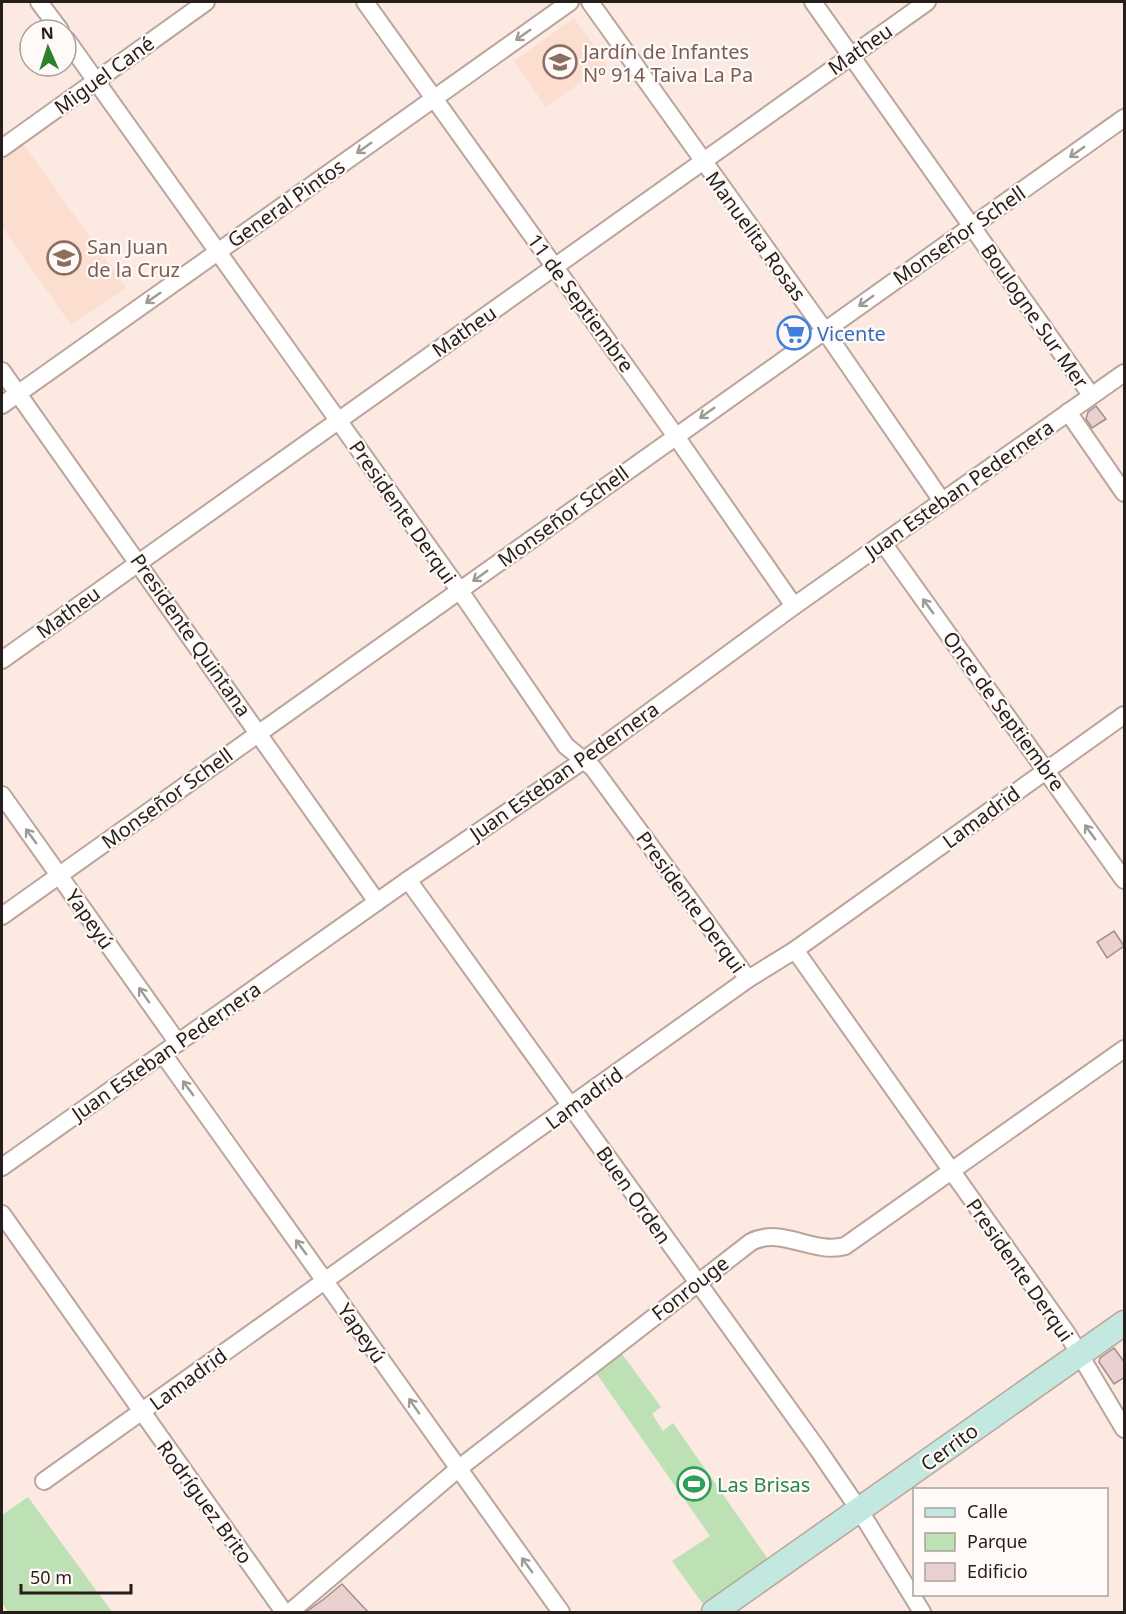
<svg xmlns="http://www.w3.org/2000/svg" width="1126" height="1614" viewBox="0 0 1126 1614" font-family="'Noto Sans',sans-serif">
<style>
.built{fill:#fcded0}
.green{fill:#bde0b5}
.building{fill:#ead1d0;stroke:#a48d8c;stroke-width:1.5}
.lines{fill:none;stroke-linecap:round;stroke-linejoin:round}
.street-casing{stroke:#baa59b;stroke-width:20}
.secondary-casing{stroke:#baa59b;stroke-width:27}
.street{stroke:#fff;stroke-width:16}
.secondary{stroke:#c3e8df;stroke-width:24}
.oneway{stroke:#9d9a98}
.labels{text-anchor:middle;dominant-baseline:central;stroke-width:4.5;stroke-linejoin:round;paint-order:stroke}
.street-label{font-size:20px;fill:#261e1b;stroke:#fffaf8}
.education-label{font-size:20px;fill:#785e54;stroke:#fffaf8;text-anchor:start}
.shop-label{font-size:20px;fill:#366cbe;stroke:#fffaf8;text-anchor:start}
.leisure-label{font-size:20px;fill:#27864d;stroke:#fffaf8;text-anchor:start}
</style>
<rect width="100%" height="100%" fill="#fceae2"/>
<!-- built -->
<g class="built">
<polygon points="574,18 607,64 546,107 514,61"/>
<polygon points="22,142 126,288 71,325 2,227 2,156"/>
</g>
<!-- green -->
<g class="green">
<polygon points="622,1354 661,1407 652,1414 663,1431 673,1423 770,1562 705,1607 672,1561 710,1536 596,1373"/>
<polygon points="28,1497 112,1612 8,1612 2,1603 2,1515"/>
</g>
<!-- building -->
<g class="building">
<polygon points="1096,406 1106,419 1092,428 1086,419 1088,412"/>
<polygon points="1114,931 1124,946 1107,958 1097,942"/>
<polygon points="1114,1348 1125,1363 1125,1377 1114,1384 1099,1362 1100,1358"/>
<polygon points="342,1584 368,1612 306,1612 324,1599"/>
</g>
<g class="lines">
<defs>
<g id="street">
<polyline points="39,2 60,30"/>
<polyline points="365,2 675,435 794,606"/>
<polyline points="590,2 825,331 942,501"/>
<polyline points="813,2 1091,395"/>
<polyline points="66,39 460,591 566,746 593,768 748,979"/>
<polyline points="2,148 206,2"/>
<polyline points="2,371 377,902"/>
<polyline points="2,405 570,2"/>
<polyline points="1068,412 1124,493"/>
<polyline points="883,543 1124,880"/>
<polyline points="2,660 927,2"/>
<polyline points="2,795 178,1043"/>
<polyline points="408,880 817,1448 860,1511 922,1612"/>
<polyline points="2,916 1124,118"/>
<polyline points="795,950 1068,1335 1124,1429"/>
<polyline points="163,1054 561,1612"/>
<polyline points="2,1167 408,880 584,760 794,606 1124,373"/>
<polyline points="2,1214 284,1612"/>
<polyline points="44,1481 748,979 795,950 1124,715"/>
<path d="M290 1612 458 1469 751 1242C782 1226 813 1255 845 1246L1124 1049"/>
</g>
<polyline id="secondary" points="714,1612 1124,1323"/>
</defs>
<!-- street casing -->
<use href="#street" class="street-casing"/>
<!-- secondary casing -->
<use href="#secondary" class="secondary-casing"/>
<!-- street -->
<use href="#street" class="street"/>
<!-- secondary -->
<use href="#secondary" class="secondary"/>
</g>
<!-- one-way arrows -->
<defs><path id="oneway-shaft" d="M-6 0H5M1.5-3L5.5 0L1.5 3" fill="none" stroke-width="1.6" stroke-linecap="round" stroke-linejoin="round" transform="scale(1.5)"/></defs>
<g class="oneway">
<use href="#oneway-shaft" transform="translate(523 35) rotate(145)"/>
<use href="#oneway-shaft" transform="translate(364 148) rotate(145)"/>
<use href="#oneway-shaft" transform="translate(1077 152) rotate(145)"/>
<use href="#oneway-shaft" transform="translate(153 298) rotate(145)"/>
<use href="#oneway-shaft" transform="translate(866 301) rotate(144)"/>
<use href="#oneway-shaft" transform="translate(707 413) rotate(145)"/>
<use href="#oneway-shaft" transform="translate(480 576) rotate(144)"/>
<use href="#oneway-shaft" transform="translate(928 606) rotate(-126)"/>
<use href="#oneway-shaft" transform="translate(1090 832) rotate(-126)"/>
<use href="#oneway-shaft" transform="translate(31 836) rotate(-126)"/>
<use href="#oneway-shaft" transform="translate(144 995) rotate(-125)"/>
<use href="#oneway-shaft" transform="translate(188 1088) rotate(-126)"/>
<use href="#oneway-shaft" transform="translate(301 1247) rotate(-126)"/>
<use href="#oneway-shaft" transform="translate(414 1406) rotate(-125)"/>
<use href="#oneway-shaft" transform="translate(527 1565) rotate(-126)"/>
</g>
<!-- icons -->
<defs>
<symbol id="school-ring" viewBox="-11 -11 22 22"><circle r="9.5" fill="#fffaf8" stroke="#8d6e63" stroke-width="1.5"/><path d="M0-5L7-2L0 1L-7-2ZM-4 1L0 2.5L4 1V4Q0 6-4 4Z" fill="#8d6e63"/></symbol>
<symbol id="supermarket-ring" viewBox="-11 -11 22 22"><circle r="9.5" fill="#fffaf8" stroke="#3f7fe0" stroke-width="1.5"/><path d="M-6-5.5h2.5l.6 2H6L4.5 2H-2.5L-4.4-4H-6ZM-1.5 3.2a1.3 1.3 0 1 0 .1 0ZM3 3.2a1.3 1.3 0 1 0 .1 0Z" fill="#3f7fe0"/></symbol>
<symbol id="stadium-ring" viewBox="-11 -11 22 22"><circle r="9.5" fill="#fffaf8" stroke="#2e9e5b" stroke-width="1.5"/><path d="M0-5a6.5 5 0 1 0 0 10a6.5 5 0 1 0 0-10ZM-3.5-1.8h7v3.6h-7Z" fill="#2e9e5b"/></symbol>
</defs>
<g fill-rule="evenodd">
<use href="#school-ring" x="541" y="43" width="38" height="38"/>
<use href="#school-ring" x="45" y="239" width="38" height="38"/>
<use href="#supermarket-ring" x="775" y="314" width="38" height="38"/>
<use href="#stadium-ring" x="675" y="1465" width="38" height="38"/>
</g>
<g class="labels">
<!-- street labels -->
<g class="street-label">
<text transform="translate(860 49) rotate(-35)">Matheu</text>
<text transform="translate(104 75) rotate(-36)">Miguel Cané</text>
<text transform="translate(286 203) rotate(-35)">General Pintos</text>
<text transform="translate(959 235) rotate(-35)">Monseñor Schell</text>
<text transform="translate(756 236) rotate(54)">Manuelita Rosas</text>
<text transform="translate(581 303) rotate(54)">11 de Septiembre</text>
<text transform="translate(1035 316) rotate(55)">Boulogne Sur Mer</text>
<text transform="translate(464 331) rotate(-35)">Matheu</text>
<text transform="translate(959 489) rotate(-35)">Juan Esteban Pedernera</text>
<text transform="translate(403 512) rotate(55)">Presidente Derqui</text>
<text transform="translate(563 516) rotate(-36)">Monseñor Schell</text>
<text transform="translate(68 612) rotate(-36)">Matheu</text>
<text transform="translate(191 635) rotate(55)">Presidente Quintana</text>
<text transform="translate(1004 711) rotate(54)">Once de Septiembre</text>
<text transform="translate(564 771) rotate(-35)">Juan Esteban Pedernera</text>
<text transform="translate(167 798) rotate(-36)">Monseñor Schell</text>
<text transform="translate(981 817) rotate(-36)">Lamadrid</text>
<text transform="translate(691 902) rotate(54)">Presidente Derqui</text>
<text transform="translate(90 919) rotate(55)">Yapeyú</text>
<text transform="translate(166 1051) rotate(-35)">Juan Esteban Pedernera</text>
<text transform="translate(584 1098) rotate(-36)">Lamadrid</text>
<text transform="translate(634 1195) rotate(55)">Buen Orden</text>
<text transform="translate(1020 1270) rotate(55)">Presidente Derqui</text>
<text transform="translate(690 1288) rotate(-38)">Fonrouge</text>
<text transform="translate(362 1333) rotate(55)">Yapeyú</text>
<text transform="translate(188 1379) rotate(-36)">Lamadrid</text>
<text transform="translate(949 1447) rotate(-36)">Cerrito</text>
<text transform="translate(205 1502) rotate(54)">Rodríguez Brito</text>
</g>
<!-- education labels -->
<g class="education-label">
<text x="583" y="51">Jardín de Infantes<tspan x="583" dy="23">Nº 914 Taiva La Pa</tspan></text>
<text x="87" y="246">San Juan<tspan x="87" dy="23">de la Cruz</tspan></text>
</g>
<!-- shop labels -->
<g class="shop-label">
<text x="817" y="333">Vicente</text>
</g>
<!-- leisure labels -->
<g class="leisure-label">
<text x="717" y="1484">Las Brisas</text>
</g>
</g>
<!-- border -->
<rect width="1126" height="1614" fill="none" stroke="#261e1b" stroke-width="6"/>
<!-- legend -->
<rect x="913" y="1488" width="195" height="108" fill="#fffaf8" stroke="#a8a2a0" stroke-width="1.5"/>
<rect x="925" y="1508" width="30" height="9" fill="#c3e8df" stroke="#a8a2a0" stroke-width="1.5"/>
<text x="967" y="1518" font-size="18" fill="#261e1b">Calle</text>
<rect x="925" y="1533" width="30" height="18" fill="#bde0b5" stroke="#a8a2a0" stroke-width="1.5"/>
<text x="967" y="1548" font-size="18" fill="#261e1b">Parque</text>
<rect x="925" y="1563" width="30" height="18" fill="#ead1d0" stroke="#a8a2a0" stroke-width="1.5"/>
<text x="967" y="1578" font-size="18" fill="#261e1b">Edificio</text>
<!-- north arrow -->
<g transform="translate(48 48) rotate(357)"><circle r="28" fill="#fffaf8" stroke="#a8a2a0" stroke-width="1.5"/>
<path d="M0-4.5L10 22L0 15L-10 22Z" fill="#2c812f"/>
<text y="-9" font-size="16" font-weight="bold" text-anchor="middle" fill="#261e1b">N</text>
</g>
<!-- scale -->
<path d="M21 1584v9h110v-9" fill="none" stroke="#261e1b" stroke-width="3"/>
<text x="30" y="1584" font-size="18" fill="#261e1b" stroke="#fffaf8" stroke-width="4.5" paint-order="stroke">50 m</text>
</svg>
